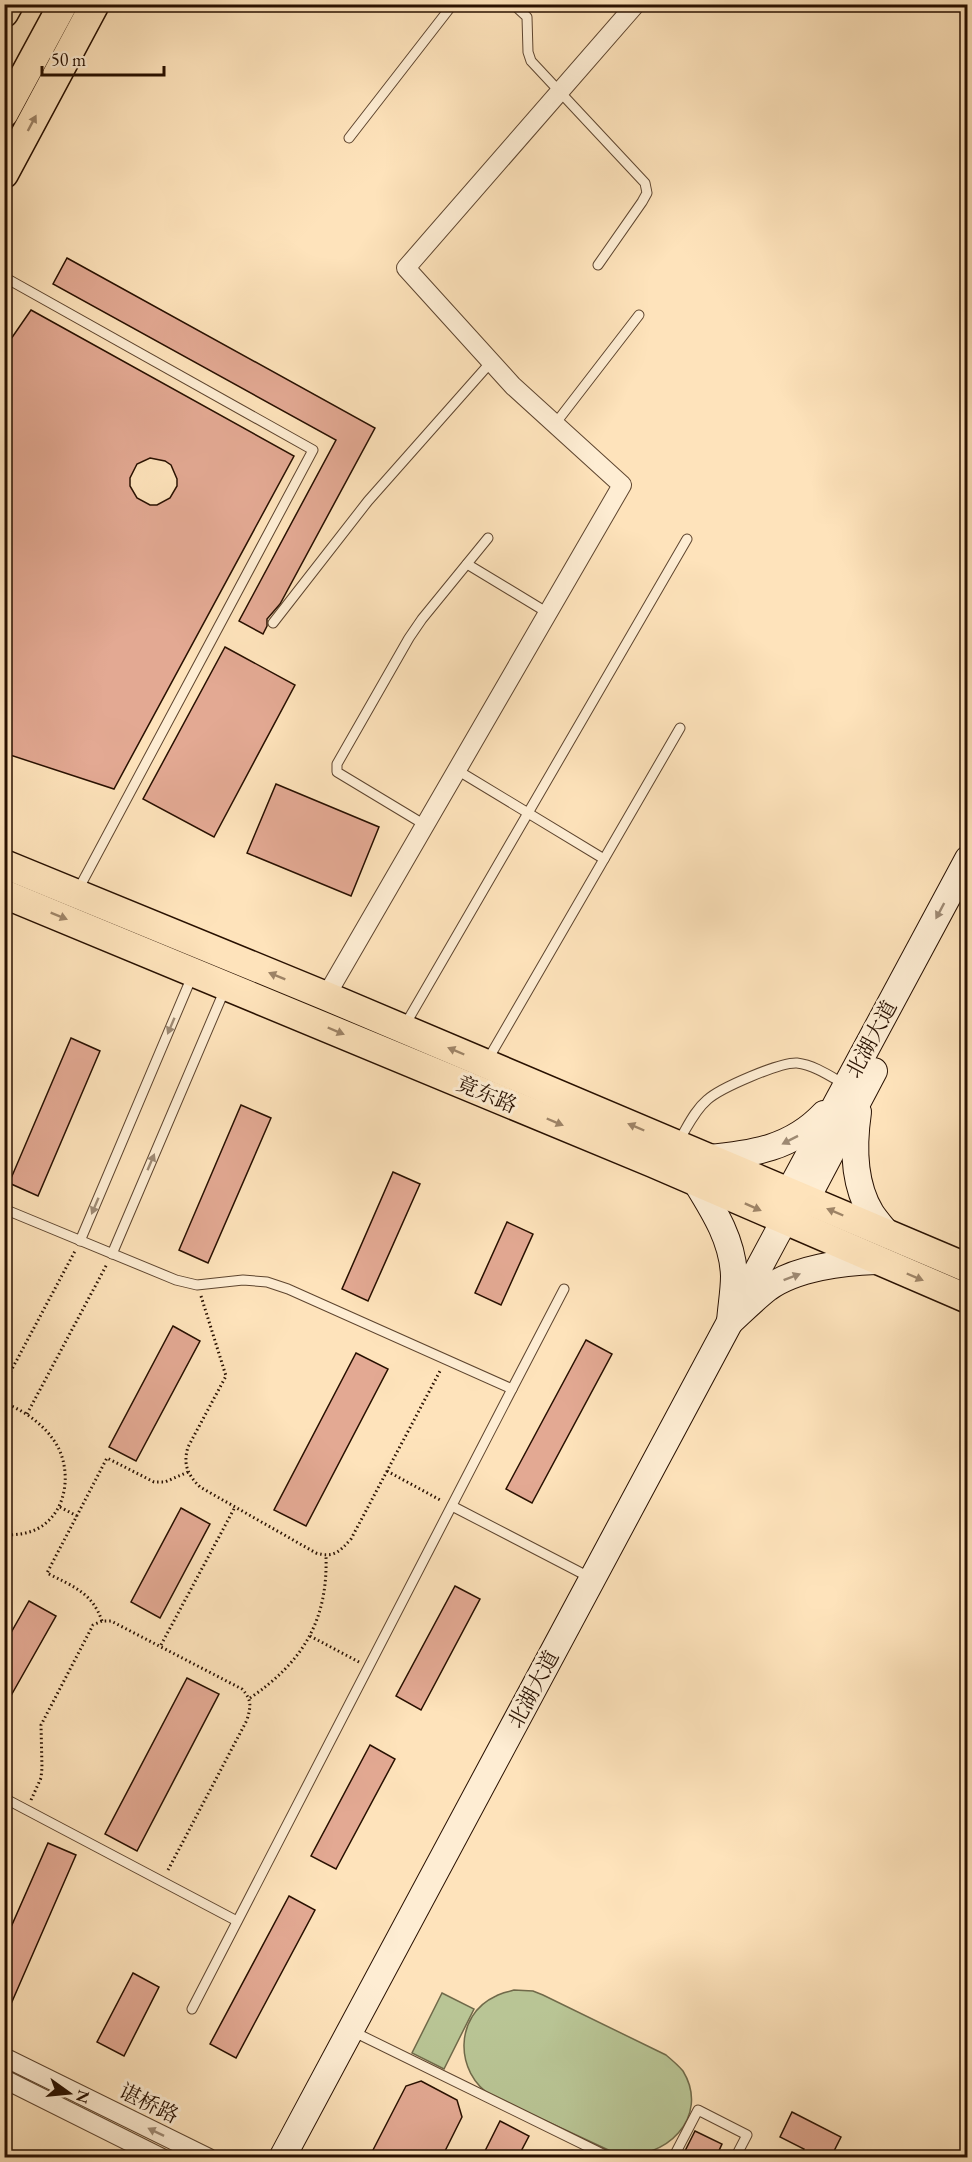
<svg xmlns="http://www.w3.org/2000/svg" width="972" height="2162" viewBox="0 0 972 2162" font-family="'EB Garamond','Noto Serif SC',serif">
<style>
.green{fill:#b9c595;stroke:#706a4a;stroke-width:1.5}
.building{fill:#e3a993;stroke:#281000;stroke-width:1.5;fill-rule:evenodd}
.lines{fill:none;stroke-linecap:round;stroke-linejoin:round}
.lane-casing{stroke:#5e452f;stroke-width:11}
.street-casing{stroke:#5e452f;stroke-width:20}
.secondary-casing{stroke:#281000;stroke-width:28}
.primary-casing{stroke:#281000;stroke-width:31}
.path{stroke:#281000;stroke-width:3;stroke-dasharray:1.5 3;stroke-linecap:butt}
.lane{stroke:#feedd3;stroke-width:9}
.street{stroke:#feedd3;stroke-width:18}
.secondary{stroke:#feedd3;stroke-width:26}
.primary{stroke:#fee3bb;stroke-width:28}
.oneway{fill:#9e8467}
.oneway2{fill:#9e8a74}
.labels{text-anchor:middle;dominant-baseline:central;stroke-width:6;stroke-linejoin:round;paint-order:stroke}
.street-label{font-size:21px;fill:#281000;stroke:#feedd3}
</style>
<rect width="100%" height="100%" fill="#fee3bb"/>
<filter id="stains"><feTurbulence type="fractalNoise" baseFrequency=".00333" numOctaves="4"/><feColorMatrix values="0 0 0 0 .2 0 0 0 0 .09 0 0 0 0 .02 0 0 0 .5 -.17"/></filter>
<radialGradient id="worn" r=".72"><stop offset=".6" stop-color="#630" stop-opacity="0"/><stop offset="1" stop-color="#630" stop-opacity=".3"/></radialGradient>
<!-- green -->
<g class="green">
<path d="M514 1990 533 1991 543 1995 666 2055C672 2060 678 2065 683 2071 711 2117 665 2162 617 2154L492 2096C454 2073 454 2015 496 1996 501 1993 508 1992 514 1990Z"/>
<polygon points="442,1993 474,2009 444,2069 412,2053"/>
</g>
<!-- building -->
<g class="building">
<polygon points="67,258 375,428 280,604 267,619 267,626 263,634 239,621 336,440 53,284"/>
<path d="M31 310 294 456 114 789 4 753V349ZM150 458 165 461 171 465 177 479V486L170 498 157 505H150L137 498 130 486V478L137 464Z"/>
<polygon points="225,647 295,685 214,837 143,799"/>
<polygon points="276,784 379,827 351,896 247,853"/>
<polygon points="71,1038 100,1051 38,1196 9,1183"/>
<polygon points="241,1105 271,1118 208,1263 179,1250"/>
<polygon points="393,1172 420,1184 368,1301 342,1289"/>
<polygon points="507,1222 533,1234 501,1305 475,1293"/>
<polygon points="173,1326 200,1341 136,1461 109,1447"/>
<polygon points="586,1340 612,1354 532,1503 506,1489"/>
<polygon points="356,1353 388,1369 306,1526 274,1510"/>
<polygon points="181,1508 210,1524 160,1618 131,1602"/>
<polygon points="455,1586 480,1599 421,1710 396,1696"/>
<polygon points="29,1601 56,1616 4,1708 4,1645"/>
<polygon points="187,1678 219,1694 137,1851 105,1834"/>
<polygon points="370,1745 395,1759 336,1869 311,1856"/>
<polygon points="48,1843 76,1855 4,2020 4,1943"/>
<polygon points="289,1896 315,1910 236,2058 210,2044"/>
<polygon points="133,1973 159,1987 124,2056 97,2042"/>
<polygon points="421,2081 457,2100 462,2117 442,2157 375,2157 373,2150 406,2086"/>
<polygon points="792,2112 841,2137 831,2157 800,2157 804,2149 780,2137"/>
<polygon points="500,2121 529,2136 518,2157 482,2157"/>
<polygon points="695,2131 722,2144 716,2157 682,2157"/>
</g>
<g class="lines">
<defs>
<g id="lane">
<polyline points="513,4 527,17 528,52 531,61 645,183 647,193 642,202 598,265"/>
<polyline points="349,138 453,4"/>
<polyline points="4,277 313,450 78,890"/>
<polyline points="555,424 639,315"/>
<polyline points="467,564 548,613"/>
<polyline points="273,623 368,501 491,362"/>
<polyline points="457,770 604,859"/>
<polyline points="425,825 337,772 337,764 409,638 422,619 488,538"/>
<polyline points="405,1025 687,539"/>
<polyline points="487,1061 680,728"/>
<path d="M678 1142C687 1128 694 1111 707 1100 720 1088 780 1062 797 1063 814 1065 830 1076 844 1084"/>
<polyline points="4,1209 176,1280 197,1285 243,1280 267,1282 288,1289 512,1389 192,2009"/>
<polyline points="80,1241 193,974"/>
<polyline points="112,1254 225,989"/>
<polyline points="512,1389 564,1289"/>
<polyline points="452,1506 591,1578"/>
<polyline points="4,1798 237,1921"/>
<polyline points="352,2031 611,2158"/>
<polyline points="673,2158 698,2110 747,2135 735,2158"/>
</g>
<g id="street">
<polyline points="326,996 622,485 513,386 406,268 636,4"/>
<polyline points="4,2057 209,2158"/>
<polyline points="4,2079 162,2158"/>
</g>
<g id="secondary">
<path d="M858 1112C853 1146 853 1183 871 1213 876 1221 883 1228 888 1235"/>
<path d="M708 1158C753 1154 792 1148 824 1114"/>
<path d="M696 1182C714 1211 733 1241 734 1276 734 1291 731 1307 730 1322 742 1311 755 1298 768 1288 796 1268 843 1262 876 1261"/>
<polyline points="793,1212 806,1200 874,1071"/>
<polyline points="282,2158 784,1221 789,1192 968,859"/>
</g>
<g id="primary">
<polyline points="4,13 9,4"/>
<polyline points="4,113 63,4"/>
<polyline points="4,174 95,4"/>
<polyline points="4,864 326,996 968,1268"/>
<polyline points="4,894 653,1163 968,1299"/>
</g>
</defs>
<!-- lane casing -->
<use href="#lane" class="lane-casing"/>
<!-- street casing -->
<use href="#street" class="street-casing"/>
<!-- secondary casing -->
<use href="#secondary" class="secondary-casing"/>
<!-- primary casing -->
<use href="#primary" class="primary-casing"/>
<!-- path -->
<g class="path">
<path d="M201 1296 226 1376 188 1447C183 1464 187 1474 200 1487L316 1553C334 1558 339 1552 351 1539L440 1371"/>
<polyline points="4,1384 75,1251"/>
<path d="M4 1403C26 1411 47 1427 58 1447 72 1475 66 1514 37 1529 27 1534 15 1535 4 1535"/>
<polyline points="27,1414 107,1264"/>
<polyline points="387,1471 442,1501"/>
<polyline points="60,1507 77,1516"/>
<path d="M102 1621C92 1592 72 1586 47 1573L107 1458 154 1482H165L188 1472"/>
<polyline points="310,1636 359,1662"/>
<polyline points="161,1645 235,1507"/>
<path d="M250 1698C303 1662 328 1620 326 1556"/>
<path d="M31 1800 41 1778 42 1768 41 1725 93 1625 102 1621H111L242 1689C252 1700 251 1706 247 1720L167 1872"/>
</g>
<!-- lane -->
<use href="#lane" class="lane"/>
<!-- street -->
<use href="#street" class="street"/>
<!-- secondary -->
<use href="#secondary" class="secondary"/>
<!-- primary -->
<use href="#primary" class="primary"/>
</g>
<!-- one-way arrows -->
<defs><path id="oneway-solid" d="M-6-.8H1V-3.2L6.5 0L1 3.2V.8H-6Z" transform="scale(1.5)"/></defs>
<g class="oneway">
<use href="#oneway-solid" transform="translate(32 123) rotate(-62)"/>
<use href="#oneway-solid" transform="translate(59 916) rotate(22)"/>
<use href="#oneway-solid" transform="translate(277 976) rotate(-158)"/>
<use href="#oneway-solid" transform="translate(336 1031) rotate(23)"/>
<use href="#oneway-solid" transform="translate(456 1051) rotate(-157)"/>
<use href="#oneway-solid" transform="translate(555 1122) rotate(23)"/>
<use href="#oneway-solid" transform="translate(636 1127) rotate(-157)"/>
<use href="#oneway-solid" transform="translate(753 1207) rotate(24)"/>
<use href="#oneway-solid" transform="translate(835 1212) rotate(-157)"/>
<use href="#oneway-solid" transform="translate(915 1277) rotate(23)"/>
</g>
<g class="oneway2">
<use href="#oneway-solid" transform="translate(940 911) rotate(118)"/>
<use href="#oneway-solid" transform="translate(171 1026) rotate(113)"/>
<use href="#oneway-solid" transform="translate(790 1140) rotate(153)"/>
<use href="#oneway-solid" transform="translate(151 1162) rotate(-67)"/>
<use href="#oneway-solid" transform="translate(95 1206) rotate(113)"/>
<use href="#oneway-solid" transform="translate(792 1277) rotate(-21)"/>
<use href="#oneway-solid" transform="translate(156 2132) rotate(-154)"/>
</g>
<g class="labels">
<!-- street labels -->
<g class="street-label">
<text transform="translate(871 1039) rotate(-62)">北湖大道</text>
<text transform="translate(487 1094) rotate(23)">竟东路</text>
<text transform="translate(533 1689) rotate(-62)">北湖大道</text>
<text transform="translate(149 2103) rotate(26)">谌桥路</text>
</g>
</g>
<!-- margin -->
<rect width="972" height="2162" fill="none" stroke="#fee3bb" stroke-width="24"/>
<rect x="6" y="6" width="960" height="2150" fill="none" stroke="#281000" stroke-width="3"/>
<rect x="12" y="12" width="948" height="2138" fill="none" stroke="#281000" stroke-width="1.5"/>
<!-- north arrow -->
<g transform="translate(69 2093) rotate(105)" stroke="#feedd3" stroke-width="4.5" paint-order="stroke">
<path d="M0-4.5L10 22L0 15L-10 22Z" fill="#281000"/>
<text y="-9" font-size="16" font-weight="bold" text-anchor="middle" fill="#281000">N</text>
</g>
<!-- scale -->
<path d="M42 66v9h122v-9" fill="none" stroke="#281000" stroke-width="3"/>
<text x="51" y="66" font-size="18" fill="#281000" stroke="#feedd3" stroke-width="4.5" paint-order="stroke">50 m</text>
<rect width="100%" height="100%" filter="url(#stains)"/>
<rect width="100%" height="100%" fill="url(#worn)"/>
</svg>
